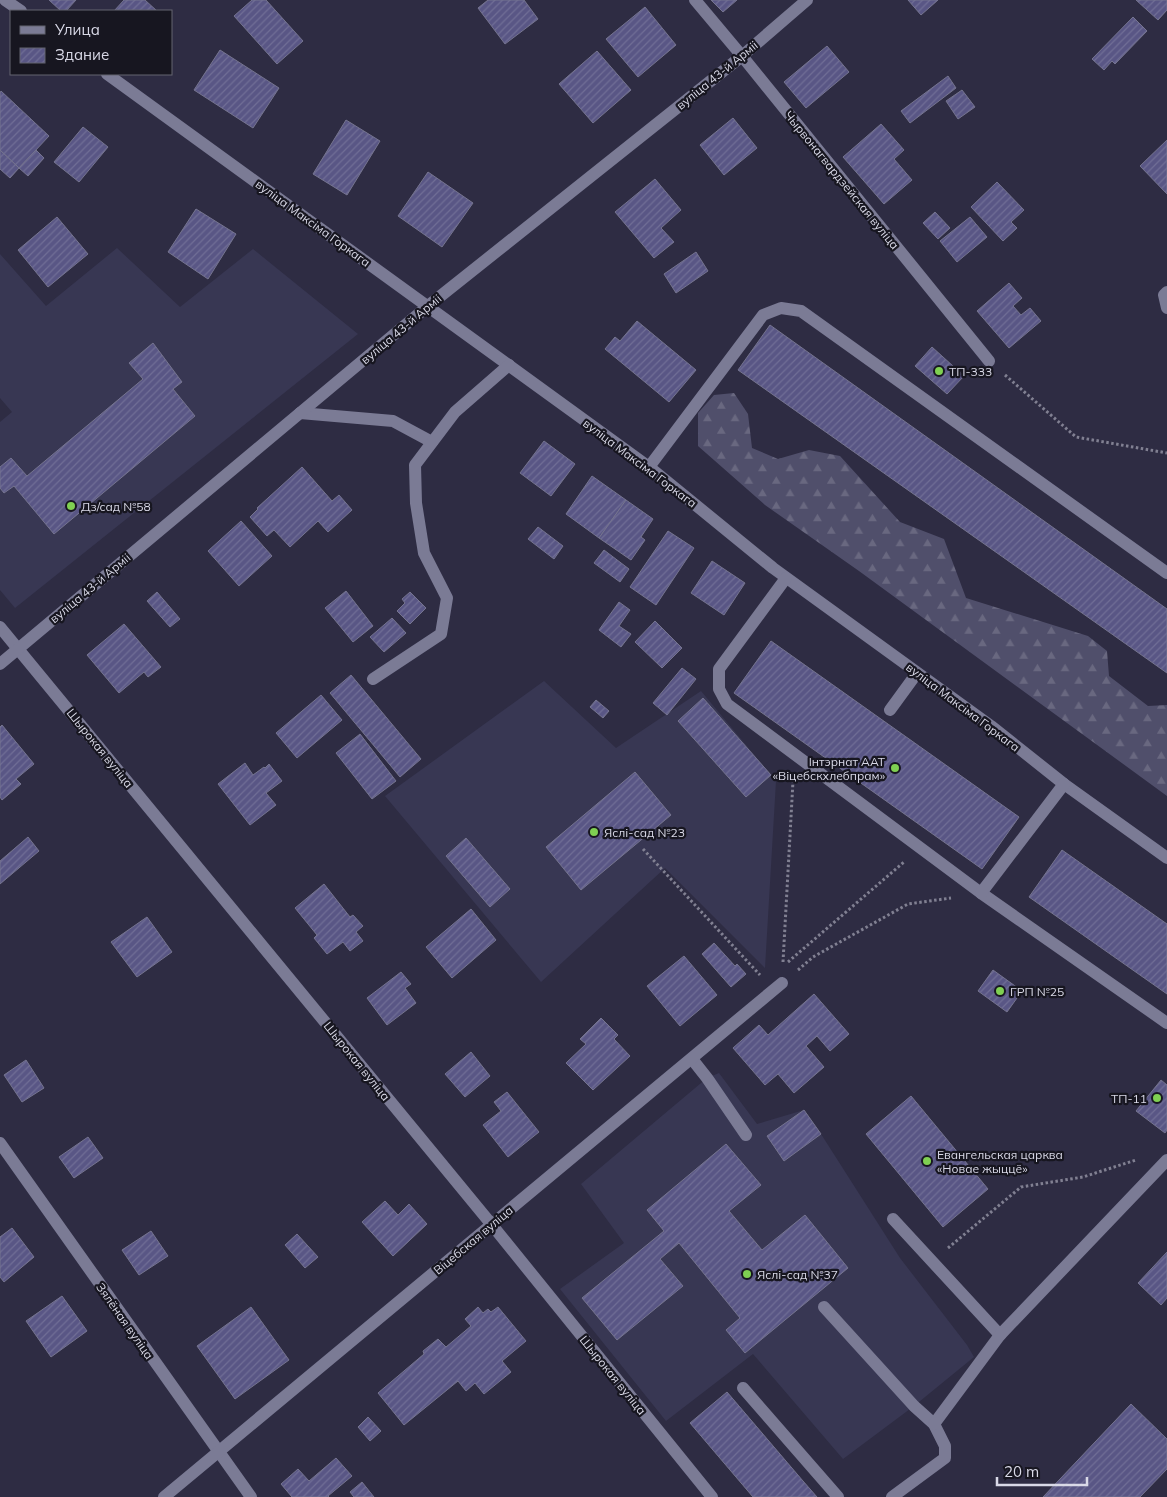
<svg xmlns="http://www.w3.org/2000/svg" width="1167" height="1497" viewBox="0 0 1167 1497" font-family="Mulish,sans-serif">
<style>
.built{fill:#383753}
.forest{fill:url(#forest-firs)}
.building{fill:url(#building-hatch);stroke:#75748f}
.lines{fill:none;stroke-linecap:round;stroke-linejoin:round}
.path{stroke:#818092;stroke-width:3;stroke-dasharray:2.5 2.5;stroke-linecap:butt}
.minor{stroke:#7b7b95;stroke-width:12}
.poi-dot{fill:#7fd052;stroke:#171620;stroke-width:2}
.labels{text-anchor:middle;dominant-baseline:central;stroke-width:4.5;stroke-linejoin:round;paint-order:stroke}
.street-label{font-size:12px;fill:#d9d9e7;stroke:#171620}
.poi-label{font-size:12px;fill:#d9d9e7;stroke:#171620;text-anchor:start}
</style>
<defs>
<pattern id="forest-firs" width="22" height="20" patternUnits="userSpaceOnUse" patternTransform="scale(1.25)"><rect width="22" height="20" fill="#504f6b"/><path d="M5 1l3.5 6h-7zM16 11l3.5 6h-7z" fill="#696880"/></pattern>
<pattern id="building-hatch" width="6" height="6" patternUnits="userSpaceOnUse" patternTransform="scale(1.25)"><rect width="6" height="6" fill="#595685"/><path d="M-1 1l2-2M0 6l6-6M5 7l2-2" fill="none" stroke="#706e96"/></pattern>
</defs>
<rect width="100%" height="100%" fill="#2e2c43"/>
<!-- built -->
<g class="built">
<polygon points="117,248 180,307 253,249 358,334 15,608 0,590 0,422 12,412 0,398 0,254 46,306"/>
<polygon points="544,681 616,748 701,691 776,781 765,968 665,868 541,982 385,796"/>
<polygon points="719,1073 757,1124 804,1110 821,1134 900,1258 967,1345 974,1357 914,1406 843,1459 753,1354 666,1421 560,1289 624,1243 581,1184 707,1078"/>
</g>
<!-- forest -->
<polygon class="forest" points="734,393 748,414 752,448 778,459 809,450 840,456 900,522 944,539 966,598 1088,636 1107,651 1109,676 1148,706 1167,705 1167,796 859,571 765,505 698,446 698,413 714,395"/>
<!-- building -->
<g class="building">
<polygon points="49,0 76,0 66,11 61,11"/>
<polygon points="124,0 145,0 157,11 114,11"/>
<polygon points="252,0 266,0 303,41 277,64 234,16"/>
<polygon points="488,0 524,0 538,19 505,44 478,8"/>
<polygon points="711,0 737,0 723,12"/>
<polygon points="908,0 938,0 921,15"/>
<polygon points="1136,0 1167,0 1167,10 1158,20"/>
<polygon points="645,7 676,45 638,77 606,39"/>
<polygon points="1133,17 1147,31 1115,64 1112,61 1104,70 1092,59"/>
<polygon points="827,46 849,72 806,108 784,82"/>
<polygon points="220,50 279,88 253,128 194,90"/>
<polygon points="597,51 631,90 593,123 559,84"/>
<polygon points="948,76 956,88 910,123 901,111"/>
<polygon points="962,90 975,107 958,119 946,101"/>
<polygon points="1,91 49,136 19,168 0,150 0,93"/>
<polygon points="733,118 757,148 724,175 700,145"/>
<polygon points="346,120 380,141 347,195 313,174"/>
<polygon points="881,124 904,150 894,159 912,180 884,204 843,157"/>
<polygon points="83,127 108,147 79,182 54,162"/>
<polygon points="1167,140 1167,194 1140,166"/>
<polygon points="0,150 19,168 10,178 0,169"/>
<polygon points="36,150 44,158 28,176 19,168"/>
<polygon points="428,172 473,203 442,247 398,216"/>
<polygon points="655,179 681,210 661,228 674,242 654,258 615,212"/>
<polygon points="997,182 1024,210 1011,222 1017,228 1003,241 971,207"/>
<polygon points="196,209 236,234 208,279 168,252"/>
<polygon points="935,212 950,228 938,239 923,223"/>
<polygon points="57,217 88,254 48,287 18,250"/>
<polygon points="970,217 987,237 957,262 940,241"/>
<polygon points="696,252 708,271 676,293 664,274"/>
<polygon points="1009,283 1022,298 1013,306 1021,315 1030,308 1041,321 1009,348 977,311"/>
<polygon points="637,321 696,370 669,402 605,349 615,337 620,341"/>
<polygon points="770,325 1167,609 1167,673 738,370"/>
<polygon points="153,343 182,382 173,389 195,416 54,534 14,486 4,493 0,488 0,467 11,458 27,476 143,379 129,363"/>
<polygon points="932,347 964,376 947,394 915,366"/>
<polygon points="544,441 575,464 551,496 520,473"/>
<polygon points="302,467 332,501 339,495 352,510 328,532 318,521 290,547 274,530 267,536 250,517 258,509 257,508"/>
<polygon points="592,476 626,500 599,538 566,514"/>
<polygon points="626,500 653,519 641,537 645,540 631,560 599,538"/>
<polygon points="241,521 272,556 239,586 208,551"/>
<polygon points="538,527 563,546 554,559 528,539"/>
<polygon points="668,531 694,548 656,605 630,587"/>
<polygon points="604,550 629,569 620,582 594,563"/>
<polygon points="712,561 745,583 724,615 691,593"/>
<polygon points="346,591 373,626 353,642 325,608"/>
<polygon points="157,592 180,619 170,627 147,601"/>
<polygon points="410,592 426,608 410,624 397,611 405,603 402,599"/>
<polygon points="619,602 630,610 619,626 631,634 621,647 599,630"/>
<polygon points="392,618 406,633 384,652 370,637"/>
<polygon points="655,621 682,648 662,668 635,642"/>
<polygon points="124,624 161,667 148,677 144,672 119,693 87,655"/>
<polygon points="771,641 1019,817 982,869 734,693"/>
<polygon points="682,668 696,679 667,715 653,703"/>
<polygon points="351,675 421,759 400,777 330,693"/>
<polygon points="321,695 342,720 297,758 276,733"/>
<polygon points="703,698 771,775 746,797 678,721"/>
<polygon points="596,700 609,711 603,718 590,707"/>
<polygon points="2,725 34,764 16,779 21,784 2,800 0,797 0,727"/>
<polygon points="360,734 396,781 372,799 336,753"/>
<polygon points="245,763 253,775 264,767 265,768 269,764 282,781 266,793 276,805 250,825 218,784"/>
<polygon points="635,772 671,815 581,890 546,847"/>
<polygon points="28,837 39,851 0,884 0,861"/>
<polygon points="466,838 510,889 490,907 446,856"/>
<polygon points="1062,850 1167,924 1167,994 1029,897"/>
<polygon points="324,884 350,917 353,915 363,926 356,932 363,941 350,951 343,942 327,954 314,938 317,935 295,908"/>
<polygon points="471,909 496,940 452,978 426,947"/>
<polygon points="147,917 172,952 137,977 111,942"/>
<polygon points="714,943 735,966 737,964 746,974 731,987 702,954"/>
<polygon points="684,956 717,995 680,1026 647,986"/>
<polygon points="993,970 1022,991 1007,1012 978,991"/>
<polygon points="401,972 411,984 405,988 416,1003 387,1025 367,998"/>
<polygon points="814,994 849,1034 830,1051 817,1036 806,1046 824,1067 794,1093 778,1074 765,1085 733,1048 759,1025 768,1035"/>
<polygon points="601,1018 618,1035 614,1039 630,1056 593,1090 566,1063 586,1044 580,1039"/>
<polygon points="471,1052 490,1076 465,1097 445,1074"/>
<polygon points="26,1060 44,1088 22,1102 4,1075"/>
<polygon points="1161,1080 1167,1085 1167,1130 1165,1133 1136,1111"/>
<polygon points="507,1092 539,1132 508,1157 483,1125 501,1111 494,1102"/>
<polygon points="911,1096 988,1189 943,1227 866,1134"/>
<polygon points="804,1110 821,1134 784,1161 767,1136"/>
<polygon points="88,1137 103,1158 74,1178 59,1157"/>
<polygon points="726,1144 761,1185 729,1211 762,1250 805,1215 848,1268 745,1353 726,1330 740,1318 679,1243 660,1259 683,1286 617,1340 582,1298 664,1231 647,1210"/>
<polygon points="385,1201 398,1215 409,1204 427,1224 393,1256 362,1222"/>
<polygon points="12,1228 34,1257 4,1282 0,1277 0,1237"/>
<polygon points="151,1231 168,1256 139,1275 122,1250"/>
<polygon points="297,1234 318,1257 305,1268 285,1245"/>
<polygon points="1167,1252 1167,1298 1161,1305 1138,1283"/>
<polygon points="62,1296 87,1331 51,1357 26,1321"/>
<polygon points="251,1307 289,1360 235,1399 197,1346"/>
<polygon points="478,1307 483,1313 488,1309 491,1312 498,1307 526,1341 502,1361 511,1372 484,1394 475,1383 466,1391 458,1381 404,1425 378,1393 424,1354 423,1351 438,1339 446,1347 471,1326 465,1319"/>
<polygon points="727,1392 803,1481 817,1497 753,1497 690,1423"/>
<polygon points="1131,1404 1167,1439 1167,1469 1140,1497 1043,1497"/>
<polygon points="368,1417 381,1431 370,1441 358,1427"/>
<polygon points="336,1458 352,1476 328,1496 329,1497 292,1497 281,1484 298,1469 309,1481"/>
<polygon points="362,1482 374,1497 354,1497 350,1492"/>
</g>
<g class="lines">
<!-- path -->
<g class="path">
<polyline points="1005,375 1076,437 1167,453"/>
<polyline points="643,849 760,975"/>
<polyline points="783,962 793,781"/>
<polyline points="788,962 904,862"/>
<polyline points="798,970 813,957 908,904 951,898"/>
<polyline points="948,1248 1021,1187 1083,1177 1136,1160"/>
</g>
<!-- minor -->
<g class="minor">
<polyline points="5,0 21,11"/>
<polyline points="695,0 742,56 989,361"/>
<polyline points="107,74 649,467 773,568 991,726 1064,784 1167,858"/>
<polyline points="1167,292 1164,295 1167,308"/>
<polyline points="300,413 393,421 432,442"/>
<polyline points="649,467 763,315 781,308 801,311 1167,573"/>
<polyline points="786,578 719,669 719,689 727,704 981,893 1167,1023"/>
<polyline points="0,627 492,1225 712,1497"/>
<polyline points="0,664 428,306 742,56 807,0"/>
<polyline points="373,679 441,634 447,598 424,553 416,503 415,465 455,412 509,365"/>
<polyline points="890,710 917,673"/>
<polyline points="981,893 1064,784"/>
<polyline points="692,1059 707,1078 746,1135"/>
<polyline points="0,1143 251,1497"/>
<polyline points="893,1219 1000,1335"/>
<polyline points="824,1307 914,1406 934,1424 945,1446 945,1458 892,1497"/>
<polyline points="743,1388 838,1497"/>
<polyline points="934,1424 1000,1335 1167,1160"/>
<polyline points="164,1497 782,983"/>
</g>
</g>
<!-- markers -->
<g class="poi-dot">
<circle cx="939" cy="371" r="5"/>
<circle cx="71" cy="506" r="5"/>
<circle cx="895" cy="768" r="5"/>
<circle cx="594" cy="832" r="5"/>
<circle cx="1000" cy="991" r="5"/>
<circle cx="1157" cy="1098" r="5"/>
<circle cx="927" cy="1161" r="5"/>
<circle cx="747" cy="1274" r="5"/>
</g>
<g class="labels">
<!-- street labels -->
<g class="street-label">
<text transform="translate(717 75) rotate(-39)">вуліца 43-й Арміі</text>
<text transform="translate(842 180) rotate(51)">Чырвонагвардзейская вуліца</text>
<text transform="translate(313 223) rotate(36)">вуліца Максіма Горкага</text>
<text transform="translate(401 329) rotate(-40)">вуліца 43-й Арміі</text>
<text transform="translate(640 463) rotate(37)">вуліца Максіма Горкага</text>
<text transform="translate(90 588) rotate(-40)">вуліца 43-й Арміі</text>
<text transform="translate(963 707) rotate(37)">вуліца Максіма Горкага</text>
<text transform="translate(100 748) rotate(51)">Шырокая вуліца</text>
<text transform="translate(357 1061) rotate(51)">Шырокая вуліца</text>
<text transform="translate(473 1240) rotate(-40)">Віцебская вуліца</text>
<text transform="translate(125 1321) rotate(55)">Зялёная вуліца</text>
<text transform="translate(613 1375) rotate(51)">Шырокая вуліца</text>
</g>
<!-- poi labels -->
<g class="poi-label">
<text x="949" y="371">ТП-333</text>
<text x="81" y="506">Дз/сад №58</text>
<text x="885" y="761" text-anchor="end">Інтэрнат ААТ<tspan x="885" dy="14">«Віцебскхлебпрам»</tspan></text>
<text x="604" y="832">Яслі-сад №23</text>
<text x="1010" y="991">ГРП №25</text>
<text x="1147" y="1098" text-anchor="end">ТП-11</text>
<text x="937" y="1154">Евангельская царква<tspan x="937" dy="14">«Новае жыццё»</tspan></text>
<text x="757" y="1274">Яслі-сад №37</text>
</g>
</g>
<!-- legend -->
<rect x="10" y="10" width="162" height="65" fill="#171620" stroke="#656470"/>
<rect x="20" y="26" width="25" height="8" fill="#7b7b95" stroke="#656470"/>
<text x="55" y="35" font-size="15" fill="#d9d9e7">Улица</text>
<rect x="20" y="48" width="25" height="15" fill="url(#building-hatch)" stroke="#656470"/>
<text x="55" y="60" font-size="15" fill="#d9d9e7">Здание</text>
<!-- scale -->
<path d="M997 1477v8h90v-8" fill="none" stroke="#d9d9e7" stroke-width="2.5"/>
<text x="1004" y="1477" font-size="15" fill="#d9d9e7" stroke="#171620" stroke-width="4" paint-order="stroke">20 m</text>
</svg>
